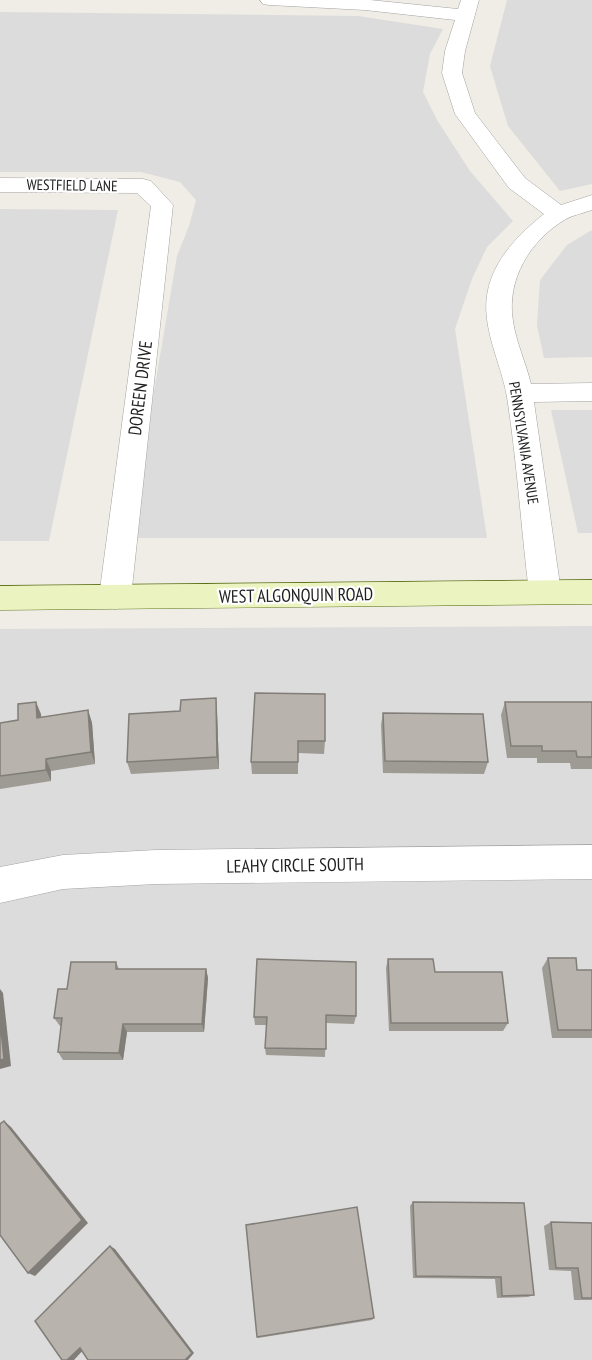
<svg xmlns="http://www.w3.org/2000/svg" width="592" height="1360" viewBox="0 0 592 1360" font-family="'PT Sans Narrow',sans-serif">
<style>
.residential{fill:#dddcdc}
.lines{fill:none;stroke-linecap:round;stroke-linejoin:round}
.minor-casing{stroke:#a3a3a3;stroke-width:1}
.secondary-casing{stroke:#586d10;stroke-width:1}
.minor{fill:#fff;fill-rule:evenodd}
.secondary{fill:#ebf4c0;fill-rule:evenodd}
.wall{fill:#9e9a94}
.shaded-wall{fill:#817d78}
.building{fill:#b8b3ac;stroke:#817d78;stroke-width:1.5}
.labels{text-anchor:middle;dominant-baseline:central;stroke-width:4.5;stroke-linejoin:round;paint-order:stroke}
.far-street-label{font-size:15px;fill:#1f1f1f;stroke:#fff}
.street-label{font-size:18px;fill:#1f1f1f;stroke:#fff}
</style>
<rect width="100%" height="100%" fill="#efede6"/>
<!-- residential -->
<g class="residential">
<polygon points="507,0 592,0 592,184 560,191 508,126 490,66"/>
<polygon points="0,12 358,16 443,29 430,54 423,92 437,120 470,171 513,221 487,247 472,279 455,329 487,538 129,538 177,256 189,226 196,200 180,182 141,172 0,172"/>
<polygon points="0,209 118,210 49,541 0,541"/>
<polygon points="592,230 592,357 544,358 537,326 540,280 567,245"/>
<polygon points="551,410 592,410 592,533 578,533"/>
<polygon points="592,626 592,1360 0,1360 0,629"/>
</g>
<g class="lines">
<defs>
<g id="minor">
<path d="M260 0H370L458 9 461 0H479L465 51 462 73 475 113 525 178 561 205 592 195V210C584 213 573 215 566 219 530 240 506 280 513 321 516 342 526 363 531 384L592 383V401L534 402 561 592 556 601 545 604 534 601 529 592C521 527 517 461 507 397 501 362 480 326 488 290 495 258 519 234 544 214L509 188 455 114 442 73 445 51 455 20 365 10 269 5 263 4Z"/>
<polygon points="0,178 143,179 151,181 173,205 131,597 126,606 115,609 104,606 99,597 151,206 137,193 0,192"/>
<polygon points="592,845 592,879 156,884 63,889 0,903 0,867 63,855 156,850"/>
</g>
<polygon id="secondary" points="592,580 592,604 0,610 0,586"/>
</defs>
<!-- minor casing -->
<use href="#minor" class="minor-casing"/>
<!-- secondary casing -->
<use href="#secondary" class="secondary-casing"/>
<!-- minor -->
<use href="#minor" class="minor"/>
<!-- secondary -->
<use href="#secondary" class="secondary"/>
</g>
<!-- wall -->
<g class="wall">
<polygon points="255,693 325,741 324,754 298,753 298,774 252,774 251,762"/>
<polygon points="216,698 217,711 219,769 131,774 127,762 180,711"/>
<polygon points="505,702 592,702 592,769 571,769 570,763 537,763 537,758 507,758 501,715"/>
<polygon points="88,710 92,723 95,764 51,771 51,781 0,789 0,723 18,720 41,714 41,717"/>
<polygon points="383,713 488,762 484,774 383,773 381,725"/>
<polygon points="548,958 577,970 592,970 592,1038 552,1038 542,968"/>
<polygon points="257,959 356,1016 354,1024 326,1023 325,1057 266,1055 265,1048 267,1025 255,1025 254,1017"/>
<polygon points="388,959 435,972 508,1023 503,1031 389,1031 386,968"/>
<polygon points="116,962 119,969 206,969 208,978 204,1032 127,1032 123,1060 63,1060 58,1052 61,1026 60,1026 54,1018 67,989"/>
<polygon points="413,1202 534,1295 528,1297 497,1298 495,1279 413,1278 410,1206"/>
<polygon points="551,1222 592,1223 592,1300 574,1300 571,1271 549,1270 544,1226"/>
<polygon points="374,1318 372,1320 258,1338 257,1337"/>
</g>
<!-- shaded-wall -->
<g class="shaded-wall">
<polygon points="216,698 217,711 219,769 217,757"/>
<polygon points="36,702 41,714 42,730 37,718"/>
<polygon points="88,710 92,723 95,764 91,752"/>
<polygon points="46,759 51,771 51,781 46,770"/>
<polygon points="206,969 208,978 204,1032 202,1024"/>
<polygon points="0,989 3,993 11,1066 0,1069"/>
<polygon points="123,1024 127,1032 123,1060 119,1053"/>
<polygon points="4,1121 11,1127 88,1223 35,1276 28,1273"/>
<polygon points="110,1246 115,1249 194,1353 188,1360 185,1360"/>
<polygon points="80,1348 85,1348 74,1360 67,1360"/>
</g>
<!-- building -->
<g class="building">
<polygon points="255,693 325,694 325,741 298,741 298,762 251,762"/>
<polygon points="216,698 217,757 127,762 129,714 180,711 181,700"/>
<polygon points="36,702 37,718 88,710 91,752 46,759 46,770 0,776 0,723 18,720 18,704"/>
<polygon points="505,702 592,702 592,757 577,757 576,751 542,751 542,746 511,746"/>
<polygon points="383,713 483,714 488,762 385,761"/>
<polygon points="548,958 576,958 577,970 592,970 592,1030 558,1030"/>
<polygon points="257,959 356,962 356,1016 326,1015 326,1049 265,1048 267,1017 254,1017"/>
<polygon points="388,959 433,959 435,972 502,972 508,1023 391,1023"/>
<polygon points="71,962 116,962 116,969 206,969 202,1024 123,1024 119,1053 58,1052 62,1018 54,1018 58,989 67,989"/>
<polygon points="0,1020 4,1059 0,1060"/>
<polygon points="4,1121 82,1220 28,1273 0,1235 0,1124"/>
<polygon points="413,1202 524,1203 534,1295 502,1296 501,1277 416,1276"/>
<polygon points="357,1207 374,1318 257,1337 246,1225"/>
<polygon points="551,1222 592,1223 592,1298 582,1298 578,1268 556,1268"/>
<polygon points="110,1246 192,1353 185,1360 88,1360 80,1348 67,1360 62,1360 35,1321"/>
</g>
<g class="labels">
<!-- far-street labels -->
<g class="far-street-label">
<text transform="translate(72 185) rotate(1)">WESTFIELD LANE</text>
<text transform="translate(524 443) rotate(81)">PENNSYLVANIA AVENUE</text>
</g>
<!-- street labels -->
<g class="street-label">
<text transform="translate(140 388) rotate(-83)">DOREEN DRIVE</text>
<text transform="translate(296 595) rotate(-1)">WEST ALGONQUIN ROAD</text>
<text transform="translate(295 865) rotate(-1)">LEAHY CIRCLE SOUTH</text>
</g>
</g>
</svg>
